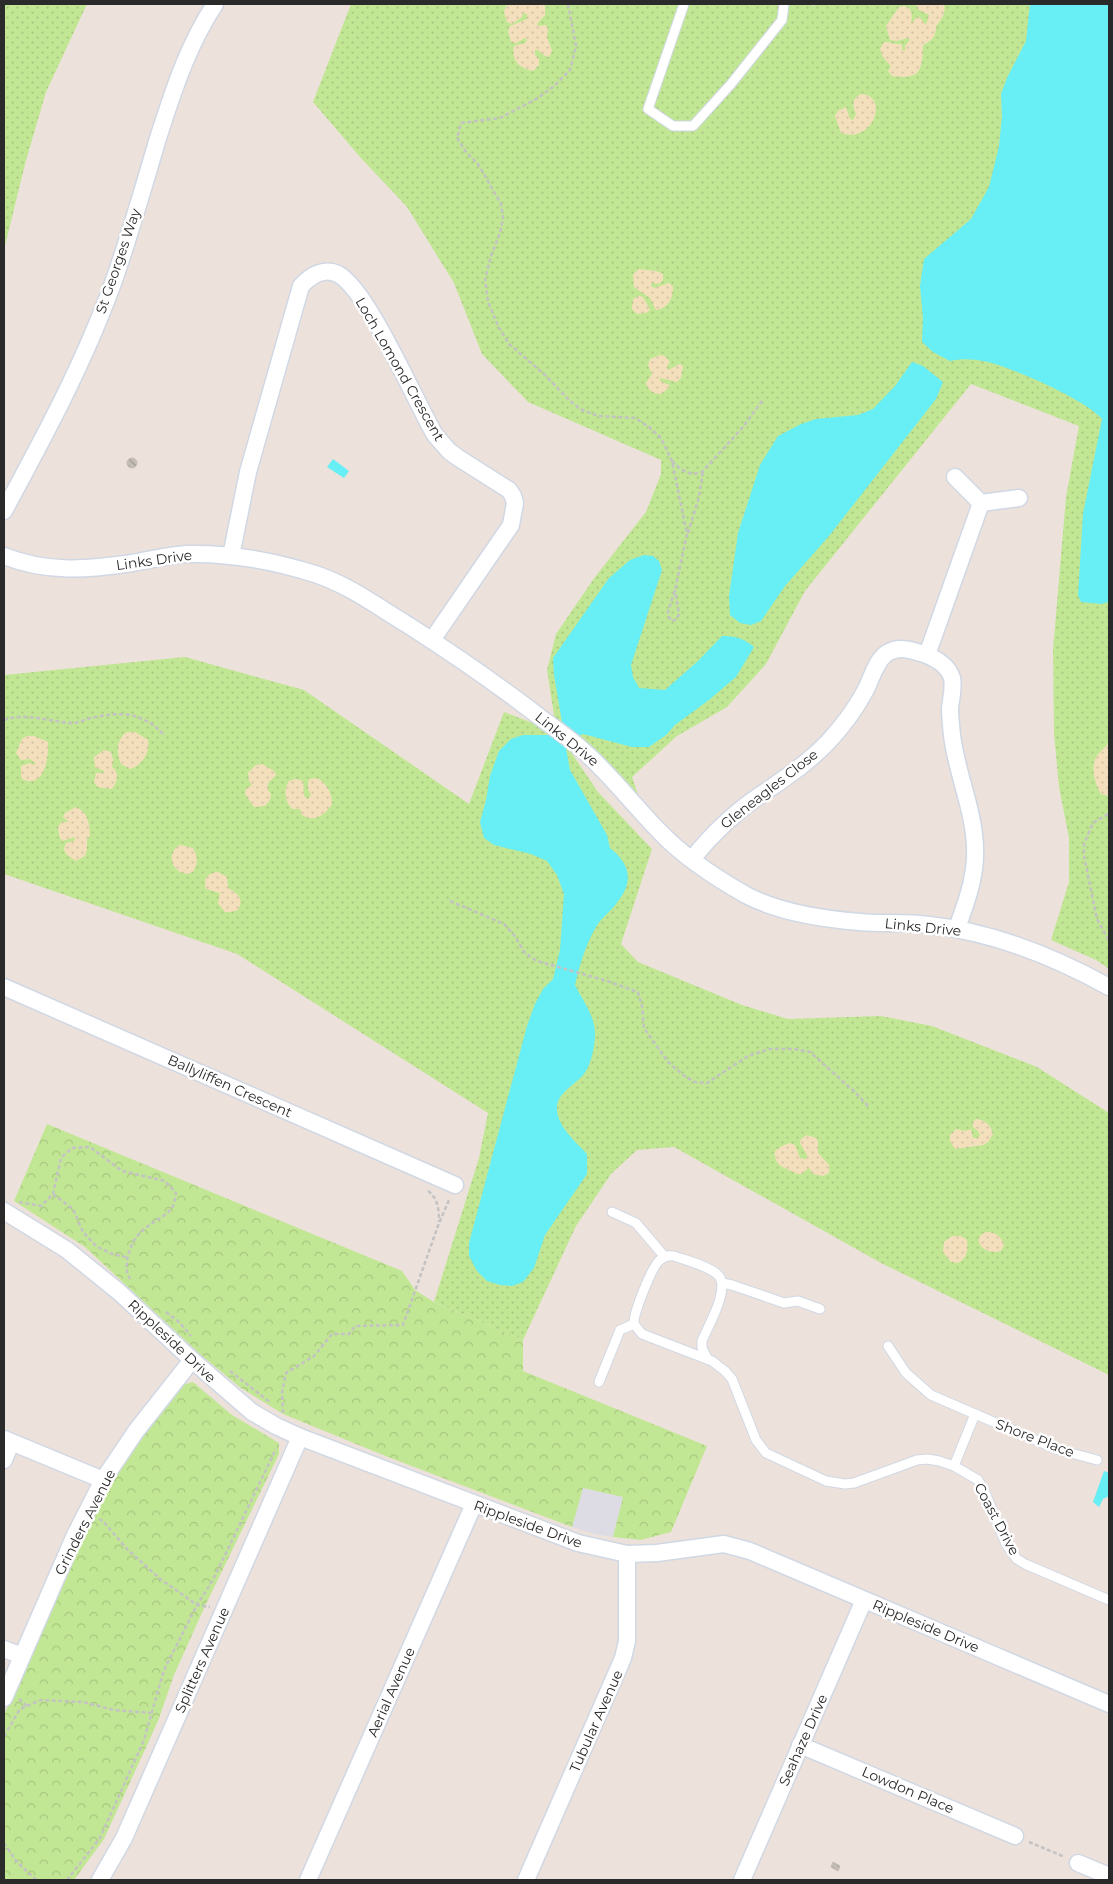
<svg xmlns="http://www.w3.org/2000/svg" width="1113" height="1884" viewBox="0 0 1113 1884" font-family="Montserrat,sans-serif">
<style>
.industrial{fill:#dddce5}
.grass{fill:url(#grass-dots)}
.sand{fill:url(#sand-dots)}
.park{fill:url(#park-crowns)}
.water{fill:#68eef5}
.building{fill:url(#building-back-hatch);stroke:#c8bdb5}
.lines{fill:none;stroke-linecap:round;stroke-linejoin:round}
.service-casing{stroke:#d0d8e4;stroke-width:11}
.minor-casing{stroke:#d0d8e4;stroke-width:19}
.path{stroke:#c3c3c3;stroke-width:2.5;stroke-dasharray:4 2.5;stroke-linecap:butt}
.service{stroke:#fff;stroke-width:9}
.minor{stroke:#fff;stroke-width:16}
.labels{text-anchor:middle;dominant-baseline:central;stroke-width:5;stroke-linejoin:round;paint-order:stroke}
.street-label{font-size:14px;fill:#2a2a2a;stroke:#fff}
</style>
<defs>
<pattern id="grass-dots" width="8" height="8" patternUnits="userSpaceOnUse" patternTransform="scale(1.25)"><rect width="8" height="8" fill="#c2e794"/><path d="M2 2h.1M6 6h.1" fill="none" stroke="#a7c680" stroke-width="1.8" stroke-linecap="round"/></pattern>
<pattern id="sand-dots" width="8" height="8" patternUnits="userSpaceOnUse" patternTransform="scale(1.25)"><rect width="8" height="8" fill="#f4dfbc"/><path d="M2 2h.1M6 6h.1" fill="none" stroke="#d1c0a2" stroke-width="1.8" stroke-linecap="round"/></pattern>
<pattern id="park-crowns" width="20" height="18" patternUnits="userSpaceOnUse" patternTransform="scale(1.25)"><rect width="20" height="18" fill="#c2e794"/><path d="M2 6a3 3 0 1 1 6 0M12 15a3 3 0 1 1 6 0" fill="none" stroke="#a7c680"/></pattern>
<pattern id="building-back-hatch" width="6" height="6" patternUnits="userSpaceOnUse" patternTransform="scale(1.25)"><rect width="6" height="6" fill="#c4bdb7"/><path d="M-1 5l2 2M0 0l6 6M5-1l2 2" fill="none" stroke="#9f9a95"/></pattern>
</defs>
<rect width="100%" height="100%" fill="#ede1db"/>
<!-- industrial -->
<polygon class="industrial" points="582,1488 623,1497 613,1537 594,1534 572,1527"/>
<!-- grass -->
<g class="grass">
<polygon points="4,4 87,4 46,92 25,164 4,250"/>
<polygon points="351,4 808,4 814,6 817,4 1109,4 1109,969 1096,960 1051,940 1069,882 1069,838 1059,787 1054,734 1053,650 1066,497 1079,426 971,384 805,591 766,664 727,707 677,736 632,777 638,794 579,741 571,752 598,792 652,849 621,944 638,962 742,1005 788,1019 881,1016 932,1026 1037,1067 1109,1113 1109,1375 881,1263 674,1147 637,1150 611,1174 576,1226 523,1340 434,1302 479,1158 488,1113 237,954 4,874 4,675 185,657 304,690 469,804 504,712 543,727 554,715 547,670 556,634 595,577 646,512 661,474 661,460 528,402 482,354 454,283 407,207 360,157 313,102"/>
</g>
<!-- sand -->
<g class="sand">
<path d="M507 4H545V15L537 24 538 26 546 25 548 29 547 37 552 51 549 57 545 56 538 50H535V55L539 59V65L533 71C519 68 511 61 514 46L525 43 527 40 525 38 516 43 511 42 508 31 510 26 527 19V14L523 13 522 17 512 24 507 22 504 12Z"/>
<path d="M915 4H944C946 13 942 19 936 26 936 36 933 40 923 45 922 71 921 80 892 76L888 71 891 66 883 57 880 49 884 42C891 42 895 45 902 44V50L905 51V46L910 40 908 38 897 41 890 40 886 26 899 7C912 3 913 14 911 24L916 18 919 17 926 25 929 15 919 10Z"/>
<path d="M862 94C889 96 874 144 841 133L835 116 838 111 846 107 850 119 853 120 856 114C852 105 852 97 862 94Z"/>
<path d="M639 269C647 271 655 269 663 274V280L660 283 655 284 654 282 652 283 651 286 654 288 669 283 673 287C673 299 668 308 656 310L650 298 634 287 633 274Z"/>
<polygon points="639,296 643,297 650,310 646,313 637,314 632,309 633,299"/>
<path d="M660 355 665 356 670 362 667 366 668 370 680 364 683 366 681 378 677 382 660 378V381L669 385V388L661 394C654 394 648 391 646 383L652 374 648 365 650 359Z"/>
<path d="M127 732H135L148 740C150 753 142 765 130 769L121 764C116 752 116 740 127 732Z"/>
<path d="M27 736H34L48 742C49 758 44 790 22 779L21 775V766L30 763 35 765V763L30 759 21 760 16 753 22 739Z"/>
<path d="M1109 741V796H1108L1101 794C1095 785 1090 766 1097 756 1101 750 1106 748 1109 741Z"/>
<path d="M104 750 111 752 113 759 112 767C120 773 117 782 112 789L98 787 94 782 96 773H103L104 771 95 767 94 757Z"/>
<polygon points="262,764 274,771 276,775 268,783 268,790 271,794 270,800 265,806 254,807 245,794 246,789 252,785 249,781 248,773 256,765"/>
<path d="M316 778C327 782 332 794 332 804 325 815 314 823 302 815L300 809H292C285 801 283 790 289 781L295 779 303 781 304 796 308 799 311 795 308 789V781L310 779Z"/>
<path d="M76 807C89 813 89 823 90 836L87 839V849L85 856 76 861 66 854 64 849 66 843 74 841 75 838 74 837 63 841 60 838 58 828 61 822H69L63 817 65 813Z"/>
<path d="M180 845 193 848C198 857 198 863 193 872L187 874 180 872C169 865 169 851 180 845Z"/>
<path d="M218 872 227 877 228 888C239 894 244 899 238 910L231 912H225L218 903 220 893 206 889C203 878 208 873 218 872Z"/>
<path d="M976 1119C985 1120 991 1125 993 1134L988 1142 983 1145 955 1149 950 1141V1135L956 1129 965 1131 971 1129 973 1138H977L980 1136 979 1132 973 1127V1122Z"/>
<path d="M807 1135 816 1138 818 1141V1153L829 1165V1173L823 1176 813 1174 809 1168 801 1174C795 1174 794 1172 789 1170 780 1166 774 1163 775 1151L782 1146 790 1143 795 1145 800 1158 804 1159 807 1158V1155L800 1143 801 1139Z"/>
<path d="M986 1232C996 1232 1001 1236 1004 1245L1001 1251C985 1256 969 1240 986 1232Z"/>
<path d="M952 1236H961L967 1240C968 1250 968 1257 958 1263L951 1262 943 1252 944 1242Z"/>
</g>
<!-- park -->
<g class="park">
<polygon points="47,1124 402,1271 415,1290 434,1302 523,1340 523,1371 707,1446 671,1532 641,1540 613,1537 623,1497 583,1488 572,1527 388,1457 283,1414 241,1388 201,1355 85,1247 14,1201"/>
<polygon points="193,1382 232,1415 279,1443 279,1454 205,1606 174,1675 158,1721 104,1839 74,1880 4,1880 4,1715 109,1483 182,1385"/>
</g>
<!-- water -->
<g class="water">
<path d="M1030 4H1109V602L1101 604 1081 602 1078 595 1083 514 1102 419C1084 399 1015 369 988 362 976 359 962 358 950 361L933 352 922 342 923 318 920 286 924 259 971 219 989 187 999 146 1002 116 1001 94 1007 78 1026 41Z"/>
<polygon points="912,362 923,366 943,382 936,399 829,536 785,586 761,621 751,625 740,623 730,615 729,596 738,533 760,465 778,436 801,424 816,419 858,415 873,409 895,386"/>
<polygon points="333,459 349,471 344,478 327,467"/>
<path d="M644 555 653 556 659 561 662 570 631 665 633 677 639 688 665 690 698 661 722 636C734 636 744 638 754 647L736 677 709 700 675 725 666 735 649 747H632L583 734 576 737 566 748 570 770 607 835 610 848C631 865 634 882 616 904 610 912 601 918 596 927 585 946 580 964 575 985 583 1001 595 1016 595 1034 595 1046 591 1065 584 1074 574 1086 556 1093 557 1110 558 1127 576 1142 587 1154V1174L545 1235 534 1268 523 1282 512 1286 500 1285 487 1281 477 1271 469 1256V1243L527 1026 535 1004 543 989 553 979 560 950 564 894 557 875 547 861 531 854 494 845 484 838 480 822 486 800 490 776 499 751 511 739 523 735H551L562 722 554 675 553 658 609 578 630 560Z"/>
<polygon points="1104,1471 1109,1473 1109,1496 1103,1499 1099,1507 1093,1502"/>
</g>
<!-- building -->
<g class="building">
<circle cx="132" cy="463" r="5"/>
<polygon points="833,1862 840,1866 838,1871 831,1867"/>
</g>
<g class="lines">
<defs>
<g id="service">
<polyline points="684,4 648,109 673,126 693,126 731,84 782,20 784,4"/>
<polyline points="612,1212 636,1223 664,1256"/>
<polyline points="722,1283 732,1285 784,1303 798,1301 820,1309"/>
<polyline points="888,1346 906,1373 931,1395 975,1414 954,1466"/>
<path d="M707 1358 702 1348V1341C708 1326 731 1288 718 1275 709 1266 685 1260 674 1256 668 1255 664 1256 660 1260 652 1266 633 1314 634 1324L642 1334 712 1361 725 1371 732 1379 756 1440 766 1453 826 1481 845 1484 854 1483 917 1460 928 1459 939 1461 954 1466 978 1480 984 1490 1006 1544 1017 1559 1025 1564 1109 1600"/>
<polyline points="599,1382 620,1330 634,1324"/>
<polyline points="975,1414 1056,1449 1097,1460"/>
</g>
<g id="minor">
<polyline points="955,477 981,503 1019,498"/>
<path d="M4 511C44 437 84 363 113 283 130 235 144 185 159 135 174 89 188 45 215 4"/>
<path d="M4 556C47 573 87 570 132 563 150 560 169 555 187 554 231 553 274 561 315 574 349 585 378 607 408 625 455 655 501 687 545 721 560 732 576 743 589 756 615 780 636 808 661 833 685 858 716 878 746 895 780 913 823 919 860 922 883 924 906 922 929 925 993 932 1053 956 1109 987"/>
<path d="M231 556 248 472 301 286C310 276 324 267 338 274 368 290 415 401 435 435L449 451 457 457 509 490 513 496 515 503 511 525 432 640"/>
<path d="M927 655C938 660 948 666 952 678 954 687 951 699 950 708 950 717 951 726 952 735 957 777 977 815 975 858 974 882 965 906 957 928"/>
<path d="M692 859C712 834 735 812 762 794 785 778 808 763 828 742 842 727 854 711 864 693 871 681 875 661 887 653 900 645 914 651 927 655L981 503"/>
<polyline points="4,987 455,1185"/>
<polyline points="4,1211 67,1250 119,1292 192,1360 252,1412 276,1426 300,1437 578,1543 627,1554 657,1553 724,1544 750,1551 1109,1704"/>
<polyline points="4,1439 103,1480"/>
<polyline points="4,1460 11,1443"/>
<polyline points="4,1649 22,1656"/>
<polyline points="4,1698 75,1535 103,1480 136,1431 192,1360"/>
<polyline points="800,1745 1015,1836"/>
<polyline points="1078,1863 1109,1876"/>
<polyline points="100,1880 124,1838 300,1437"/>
<polyline points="308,1880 474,1504"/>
<polyline points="526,1880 623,1658 627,1641 627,1554"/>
<polyline points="742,1880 864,1600"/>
</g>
</defs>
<!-- service casing -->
<use href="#service" class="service-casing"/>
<!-- minor casing -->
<use href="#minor" class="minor-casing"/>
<!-- path -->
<g class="path">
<polyline points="568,4 576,46 570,70 554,86 538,98 500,118 461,123 457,138 466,152 478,164 501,204 503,218 500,233 491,256 485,279 488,302 498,326 509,344 545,375 568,399 580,409 598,416 635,418 649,427 661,438 672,461 687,534 675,590 668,612 669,617 672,621 677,619 679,614 675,590"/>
<path d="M672 461C681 470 691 478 703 471L743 427 762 401"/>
<polyline points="688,533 699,497 703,471"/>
<path d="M4 720C27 712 49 722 73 723 79 723 85 719 91 718 122 711 143 712 165 736"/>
<polyline points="1108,814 1093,823 1084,844 1084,856 1097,919 1109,941"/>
<polyline points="450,901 504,924 514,935 525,953 537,961 607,981 638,992 642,1006 644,1028 668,1062 683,1075 695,1082 707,1083 748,1056 769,1049 794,1049 810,1052 855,1092 869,1107"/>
<path d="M428 1191C438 1198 439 1210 439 1222"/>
<polyline points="53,1194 73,1209 83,1232 96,1246 112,1254 126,1257"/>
<path d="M19 1202 41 1206 53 1194 61 1158 72 1148 90 1147 122 1171 165 1181 176 1193C175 1198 174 1205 172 1208 163 1219 149 1223 140 1233 130 1242 121 1269 131 1280"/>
<polyline points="166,1312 180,1323 191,1336"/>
<polyline points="230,1371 271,1403"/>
<polyline points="283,1413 282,1393 286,1373 314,1356 332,1334 349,1334 355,1326 403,1325 439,1223 450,1198"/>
<polyline points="99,1519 103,1521 126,1548 159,1578 197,1605 210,1607"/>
<polyline points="19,1699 27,1706"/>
<polyline points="4,1736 20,1709 41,1700 83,1702 114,1710 151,1713"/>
<polyline points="1029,1842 1065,1857"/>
<polyline points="4,1843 16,1861 36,1880"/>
<polyline points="67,1880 100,1838 144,1740 164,1670 197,1605 213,1580 276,1449"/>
</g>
<!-- service -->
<use href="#service" class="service"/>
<!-- minor -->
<use href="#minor" class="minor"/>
</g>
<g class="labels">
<!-- street labels -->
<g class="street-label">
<text transform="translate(118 261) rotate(-71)">St Georges Way</text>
<text transform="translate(400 369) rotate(60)">Loch Lomond Crescent</text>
<text transform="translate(154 560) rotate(-8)">Links Drive</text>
<text transform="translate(567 739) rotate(39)">Links Drive</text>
<text transform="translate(769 789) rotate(-38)">Gleneagles Close</text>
<text transform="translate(923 927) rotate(6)">Links Drive</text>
<text transform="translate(230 1086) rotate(24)">Ballyliffen Crescent</text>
<text transform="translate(172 1341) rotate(43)">Rippleside Drive</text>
<text transform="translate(1035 1438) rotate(21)">Shore Place</text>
<text transform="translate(997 1519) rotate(62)">Coast Drive</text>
<text transform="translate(85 1522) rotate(-63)">Grinders Avenue</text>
<text transform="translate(528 1524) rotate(20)">Rippleside Drive</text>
<text transform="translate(926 1626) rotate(23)">Rippleside Drive</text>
<text transform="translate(202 1660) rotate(-66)">Splitters Avenue</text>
<text transform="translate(391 1692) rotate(-66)">Aerial Avenue</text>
<text transform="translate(596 1721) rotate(-66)">Tubular Avenue</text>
<text transform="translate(803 1740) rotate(-66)">Seahaze Drive</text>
<text transform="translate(908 1790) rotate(23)">Lowdon Place</text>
</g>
</g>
<!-- border -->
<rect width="1113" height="1884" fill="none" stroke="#2a2a2a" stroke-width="10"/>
</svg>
